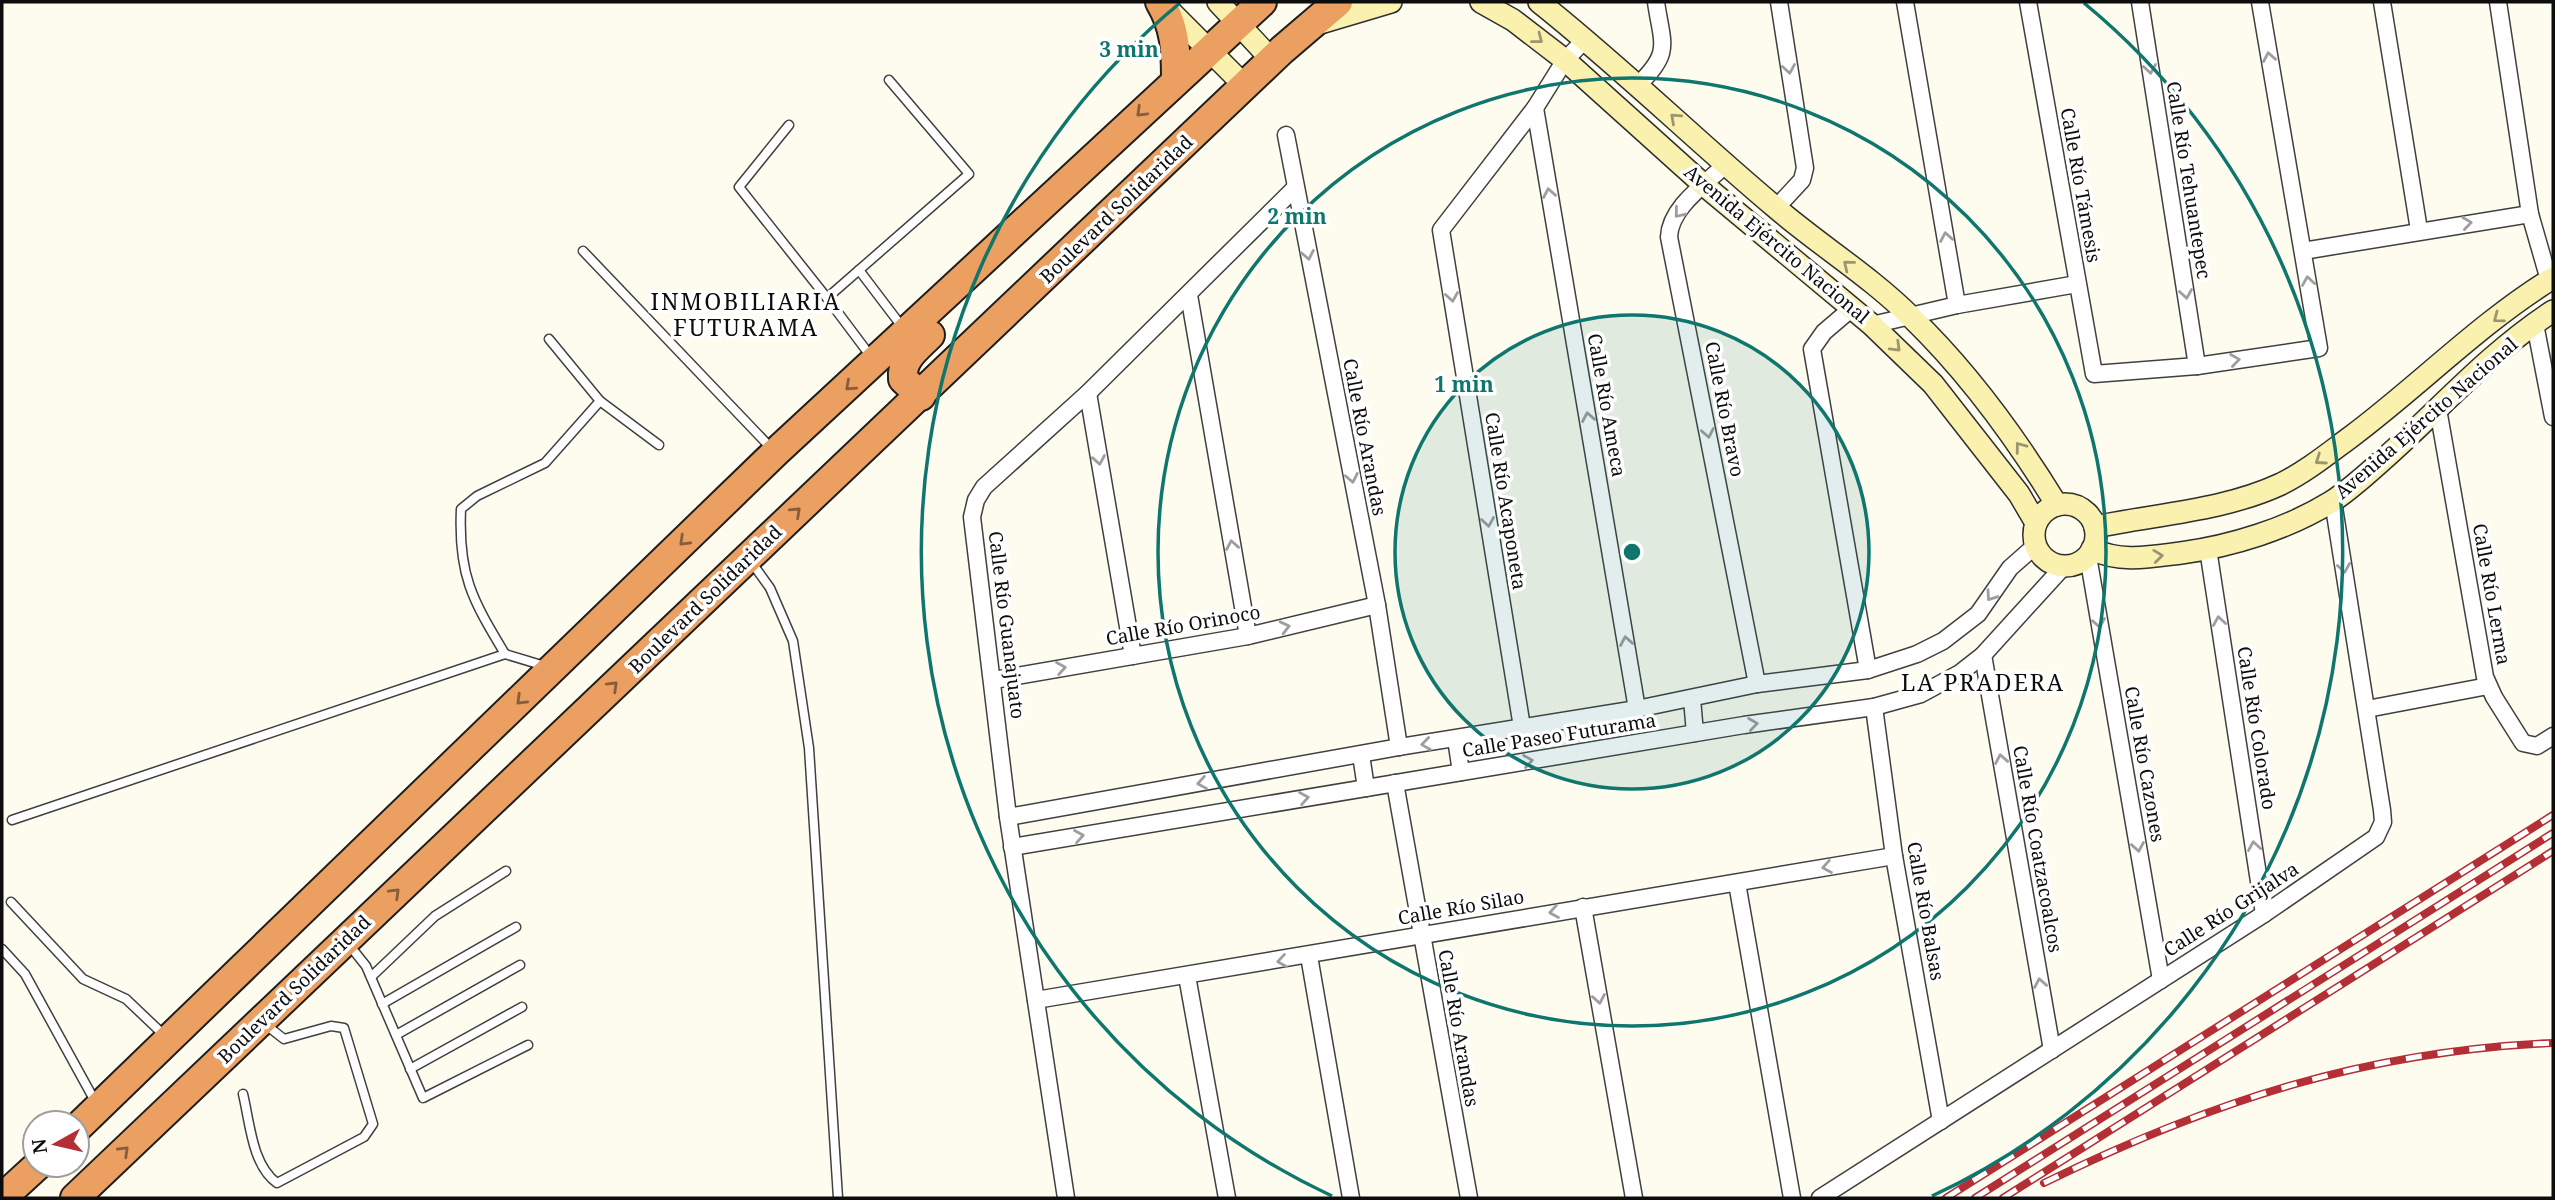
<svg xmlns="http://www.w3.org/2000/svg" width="2555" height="1200" viewBox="0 0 2555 1200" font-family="'Noto Serif',serif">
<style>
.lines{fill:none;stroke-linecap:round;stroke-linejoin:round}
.lane-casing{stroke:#404040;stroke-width:11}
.street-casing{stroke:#404040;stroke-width:19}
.secondary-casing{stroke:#2f2f2f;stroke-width:24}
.highway-casing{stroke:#1e1e1e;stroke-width:32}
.lane{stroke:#fff;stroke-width:8}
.street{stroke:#fff;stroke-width:16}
.secondary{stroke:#faf1ae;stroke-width:21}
.highway{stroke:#eb9f60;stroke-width:28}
.rail-casing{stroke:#b42e35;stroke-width:8}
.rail{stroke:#fff;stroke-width:5;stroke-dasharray:16;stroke-linecap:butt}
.oneway{stroke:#9b966e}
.oneway2{stroke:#9e9e9e}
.oneway3{stroke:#875d3b}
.ring{fill:none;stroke:#0f766e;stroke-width:3.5}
.labels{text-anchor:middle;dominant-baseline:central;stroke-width:7;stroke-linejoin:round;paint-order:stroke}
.street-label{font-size:19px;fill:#0d0d0d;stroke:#fff}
.quarter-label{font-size:23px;letter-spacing:2px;fill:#0d0d0d;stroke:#fff}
.centre{fill:#0f766e;stroke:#fff;stroke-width:3.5}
.ring-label{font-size:21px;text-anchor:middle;font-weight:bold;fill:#0f766e;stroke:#fff;stroke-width:7;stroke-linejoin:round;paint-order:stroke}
</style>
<rect width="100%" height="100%" fill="#fefbef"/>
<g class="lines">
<defs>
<g id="lane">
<polyline points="789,125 739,187 827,298"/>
<polyline points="583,251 772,449"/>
<polyline points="859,270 903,328"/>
<polyline points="872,358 827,298 969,174 889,80"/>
<polyline points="600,401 659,445"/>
<polyline points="752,563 770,588 793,641 809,748 838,1198"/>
<path d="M505 654C472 599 458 575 461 509L477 496 545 463 600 401 549 339"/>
<polyline points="12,820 505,654 548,667"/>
<polyline points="11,902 83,979 126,999 166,1037"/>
<polyline points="350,946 366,966 423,1098 528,1045"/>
<polyline points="2,949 25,974 96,1103"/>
<polyline points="371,977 435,916 506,871"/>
<polyline points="382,1004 516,927"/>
<polyline points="396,1035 520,965"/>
<polyline points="410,1069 522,1007"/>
<path d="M243 1094C250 1123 252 1165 277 1183L364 1137 373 1124 344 1028 331 1026 284 1039 266 1025"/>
</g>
<g id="street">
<polyline points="1905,2 1957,305"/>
<polyline points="2028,2 2094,374 2197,366 2319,348 2260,2"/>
<polyline points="2140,2 2197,366"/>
<polyline points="2382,2 2419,230"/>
<polyline points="2498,2 2530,214 2549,280"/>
<path d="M1639 84C1672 52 1662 44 1656 2"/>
<polyline points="1535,108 1637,709"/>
<polyline points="1286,135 1377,605 1399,747"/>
<path d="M1726 164C1706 184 1670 207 1669 237L1757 684"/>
<polyline points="1776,208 1802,180 1805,168 1779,2"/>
<polyline points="2303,251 2530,214"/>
<polyline points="1189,295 1248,636"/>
<polyline points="1851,309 1824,332 1812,349 1868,670"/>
<polyline points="2535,324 2553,417"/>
<polyline points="1872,325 1957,305 2077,284"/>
<polyline points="1088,393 1133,656"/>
<polyline points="2438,409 2485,677 2494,697 2523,743 2537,746 2553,736"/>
<polyline points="2208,549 2264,914"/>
<polyline points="2088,556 2161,980"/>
<polyline points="1983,655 2052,1050"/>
<polyline points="994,680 1248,636 1377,605"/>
<polyline points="1692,699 1695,733"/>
<polyline points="1874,707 1894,856 1941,1121"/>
<polyline points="2367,709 2488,686"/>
<polyline points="1522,727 1441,230 1535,108 1565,60 1586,39"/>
<polyline points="1456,739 1461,772"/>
<polyline points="1361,755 1366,788"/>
<polyline points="1395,783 1469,1198"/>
<polyline points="1008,817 1399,747 1637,709 1757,684 1868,670 1917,654 1943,641 1978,614 2010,568 2036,545"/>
<polyline points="1012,847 1744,725 1874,707 1921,694 1960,673 1983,655 2064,566"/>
<polyline points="1737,883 1792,1198"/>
<polyline points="1583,907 1634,1198"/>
<polyline points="1309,956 1351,1198"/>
<polyline points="1187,976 1227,1198"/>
<polyline points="1036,1000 1894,856"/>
<polyline points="1066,1198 1008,817 972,517 976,500 984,487 1088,393 1295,188"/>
<polyline points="1820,1198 2264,914 2376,837 2383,822 2382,810 2333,501"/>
</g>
<g id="secondary">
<polyline points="1218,2 1272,60"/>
<polyline points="1481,2 1513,20 1565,60 1705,186 1872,325 1933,384 2019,494 2036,523"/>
<path d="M1539 2C1621 67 1695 140 1775 207 1819 245 1870 276 1911 317 1968 372 2016 438 2057 505"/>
<polyline points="1165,6 1245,86"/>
<polyline points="1317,24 1391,2"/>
<circle cx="2065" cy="535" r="31"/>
<path d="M2095 527C2156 514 2223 511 2281 484 2307 471 2329 453 2352 436 2420 385 2481 322 2553 278"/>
<path d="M2092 549C2120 563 2150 557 2181 553 2232 546 2287 529 2331 502 2350 490 2368 473 2385 458 2441 408 2490 352 2553 311"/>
</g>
<g id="highway">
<path d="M1160 2C1175 27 1176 49 1176 79"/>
<path d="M921 396 903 379C901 359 916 349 930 335"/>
<polyline points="77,1128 776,452 1262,2"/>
<polyline points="2,1198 38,1165"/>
<polyline points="75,1198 1282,50 1338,2"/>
</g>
</defs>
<!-- lane casing -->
<use href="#lane" class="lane-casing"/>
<!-- street casing -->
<use href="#street" class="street-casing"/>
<!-- secondary casing -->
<use href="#secondary" class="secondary-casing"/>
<!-- highway casing -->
<use href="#highway" class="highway-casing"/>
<!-- lane -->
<use href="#lane" class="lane"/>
<!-- street -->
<use href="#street" class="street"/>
<!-- secondary -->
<use href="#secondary" class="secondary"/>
<!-- highway -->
<use href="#highway" class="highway"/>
<defs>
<g id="rail">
<path d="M2044 1183C2212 1101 2365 1051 2553 1043"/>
<polyline points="1946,1198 2553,815"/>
<polyline points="1975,1198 2553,833"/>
<polyline points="2003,1198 2553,851"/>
</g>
</defs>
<!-- rail casing -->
<use href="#rail" class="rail-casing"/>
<!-- rail -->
<use href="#rail" class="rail"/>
</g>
<!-- one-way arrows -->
<defs><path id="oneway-chevron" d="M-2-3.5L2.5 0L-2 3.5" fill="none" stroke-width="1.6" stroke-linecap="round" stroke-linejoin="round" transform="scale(1.75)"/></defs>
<g class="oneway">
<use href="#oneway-chevron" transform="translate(1538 39) rotate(38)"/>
<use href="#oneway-chevron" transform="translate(1675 118) rotate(-138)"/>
<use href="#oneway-chevron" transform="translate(1848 265) rotate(-141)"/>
<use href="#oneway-chevron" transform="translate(2498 318) rotate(143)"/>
<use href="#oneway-chevron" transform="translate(1896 347) rotate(44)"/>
<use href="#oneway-chevron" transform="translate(2020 447) rotate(-127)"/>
<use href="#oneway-chevron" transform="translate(2320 460) rotate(145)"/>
<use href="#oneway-chevron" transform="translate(2158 556) rotate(-7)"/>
</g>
<g class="oneway2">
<use href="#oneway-chevron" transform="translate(2269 57) rotate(-100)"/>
<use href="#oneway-chevron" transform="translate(1789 69) rotate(81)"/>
<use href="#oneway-chevron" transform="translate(2150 69) rotate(81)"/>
<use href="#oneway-chevron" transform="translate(1549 193) rotate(-100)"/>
<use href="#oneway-chevron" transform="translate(1679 213) rotate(129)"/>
<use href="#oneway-chevron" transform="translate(2467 223) rotate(-8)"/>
<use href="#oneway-chevron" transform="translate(1946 237) rotate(-100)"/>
<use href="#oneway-chevron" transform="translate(1308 255) rotate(79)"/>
<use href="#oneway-chevron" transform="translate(2308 281) rotate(-99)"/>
<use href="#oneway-chevron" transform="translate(2186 294) rotate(81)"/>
<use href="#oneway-chevron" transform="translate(1452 297) rotate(81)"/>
<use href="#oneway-chevron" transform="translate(2235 360) rotate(-8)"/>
<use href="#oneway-chevron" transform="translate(1588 417) rotate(-100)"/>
<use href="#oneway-chevron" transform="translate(1708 433) rotate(79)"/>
<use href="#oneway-chevron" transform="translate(1099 460) rotate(80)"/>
<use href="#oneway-chevron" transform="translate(1352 478) rotate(79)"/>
<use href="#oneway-chevron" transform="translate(1488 522) rotate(81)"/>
<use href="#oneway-chevron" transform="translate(1232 545) rotate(-100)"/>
<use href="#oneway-chevron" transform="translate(2344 568) rotate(81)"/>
<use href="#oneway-chevron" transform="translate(1991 596) rotate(125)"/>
<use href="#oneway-chevron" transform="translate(2219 621) rotate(-99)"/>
<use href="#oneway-chevron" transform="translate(2099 623) rotate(80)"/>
<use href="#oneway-chevron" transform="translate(1285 627) rotate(-14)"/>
<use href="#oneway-chevron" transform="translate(1626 641) rotate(-100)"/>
<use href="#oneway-chevron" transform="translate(1061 668) rotate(-10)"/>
<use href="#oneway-chevron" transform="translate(1753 724) rotate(-8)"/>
<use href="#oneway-chevron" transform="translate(1426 744) rotate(172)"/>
<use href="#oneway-chevron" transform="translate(2001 759) rotate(-100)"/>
<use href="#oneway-chevron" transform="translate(1528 761) rotate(-9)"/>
<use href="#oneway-chevron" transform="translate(1202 783) rotate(170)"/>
<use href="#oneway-chevron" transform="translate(1304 798) rotate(-10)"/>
<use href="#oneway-chevron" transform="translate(1079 836) rotate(-10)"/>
<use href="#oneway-chevron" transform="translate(2254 846) rotate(-99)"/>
<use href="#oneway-chevron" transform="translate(2138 847) rotate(80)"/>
<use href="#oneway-chevron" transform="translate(1827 867) rotate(170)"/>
<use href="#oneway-chevron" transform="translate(1554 912) rotate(170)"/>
<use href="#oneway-chevron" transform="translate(1282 961) rotate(171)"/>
<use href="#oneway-chevron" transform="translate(2040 983) rotate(-100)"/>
<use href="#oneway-chevron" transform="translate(1599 999) rotate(80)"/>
</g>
<g class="oneway3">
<use href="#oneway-chevron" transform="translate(1141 112) rotate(136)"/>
<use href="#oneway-chevron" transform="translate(850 386) rotate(138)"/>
<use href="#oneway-chevron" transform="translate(796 512) rotate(-43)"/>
<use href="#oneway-chevron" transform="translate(684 541) rotate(136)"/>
<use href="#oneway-chevron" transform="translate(613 686) rotate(-44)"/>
<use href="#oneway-chevron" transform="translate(521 700) rotate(136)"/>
<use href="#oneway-chevron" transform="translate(395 893) rotate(-44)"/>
<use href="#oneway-chevron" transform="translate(124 1151) rotate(-44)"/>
</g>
<!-- distance rings -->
<circle cx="1632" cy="552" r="237" fill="#0f766e" fill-opacity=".12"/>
<g class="ring">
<circle cx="1632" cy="552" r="237"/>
<circle cx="1632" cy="552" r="474"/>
<path d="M1332 1196A711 711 0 0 1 1180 3M2084 3A711 711 0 0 1 1932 1196"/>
</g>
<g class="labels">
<!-- street labels -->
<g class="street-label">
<text transform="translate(2189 180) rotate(81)">Calle Río Tehuantepec</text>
<text transform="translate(2081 185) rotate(80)">Calle Río Támesis</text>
<text transform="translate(1116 209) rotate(-44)">Boulevard Solidaridad</text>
<text transform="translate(1777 244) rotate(40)">Avenida Ejército Nacional</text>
<text transform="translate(1607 405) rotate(80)">Calle Río Ameca</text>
<text transform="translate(1725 409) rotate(79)">Calle Río Bravo</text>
<text transform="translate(2426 418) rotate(-41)">Avenida Ejército Nacional</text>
<text transform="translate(1365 437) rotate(79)">Calle Río Arandas</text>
<text transform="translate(1506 501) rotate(81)">Calle Río Acaponeta</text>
<text transform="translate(2492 594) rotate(80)">Calle Río Lerma</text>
<text transform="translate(705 599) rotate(-44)">Boulevard Solidaridad</text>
<text transform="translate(1007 625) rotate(83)">Calle Río Guanajuato</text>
<text transform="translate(1183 625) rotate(-10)">Calle Río Orinoco</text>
<text transform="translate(2257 728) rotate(81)">Calle Río Colorado</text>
<text transform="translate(1559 735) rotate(-9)">Calle Paseo Futurama</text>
<text transform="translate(2145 764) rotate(80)">Calle Río Cazones</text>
<text transform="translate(2038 849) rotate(80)">Calle Río Coatzacoalcos</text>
<text transform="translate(1461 907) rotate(-10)">Calle Río Silao</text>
<text transform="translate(2231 909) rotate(-33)">Calle Río Grijalva</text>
<text transform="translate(1926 911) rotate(80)">Calle Río Balsas</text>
<text transform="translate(294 989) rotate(-44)">Boulevard Solidaridad</text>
<text transform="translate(1459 1028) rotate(80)">Calle Río Arandas</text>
</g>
<!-- quarter labels -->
<g class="quarter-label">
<text x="746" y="301">INMOBILIARIA<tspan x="746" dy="26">FUTURAMA</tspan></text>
<text x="1983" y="682">LA PRADERA</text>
</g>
</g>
<circle cx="1632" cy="552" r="10" class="centre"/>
<g class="ring-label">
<text x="1129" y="57">3 min</text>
<text x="1297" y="224">2 min</text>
<text x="1464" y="392">1 min</text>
</g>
<!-- border -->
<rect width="2555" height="1200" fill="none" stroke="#0d0d0d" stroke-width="7"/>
<!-- north arrow -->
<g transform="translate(56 1144) rotate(262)"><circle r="33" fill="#ffffff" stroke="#9e9e9e" stroke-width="2"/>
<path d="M0-5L12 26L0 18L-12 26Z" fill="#b42e35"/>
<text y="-10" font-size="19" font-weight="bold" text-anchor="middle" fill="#0d0d0d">N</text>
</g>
</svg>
